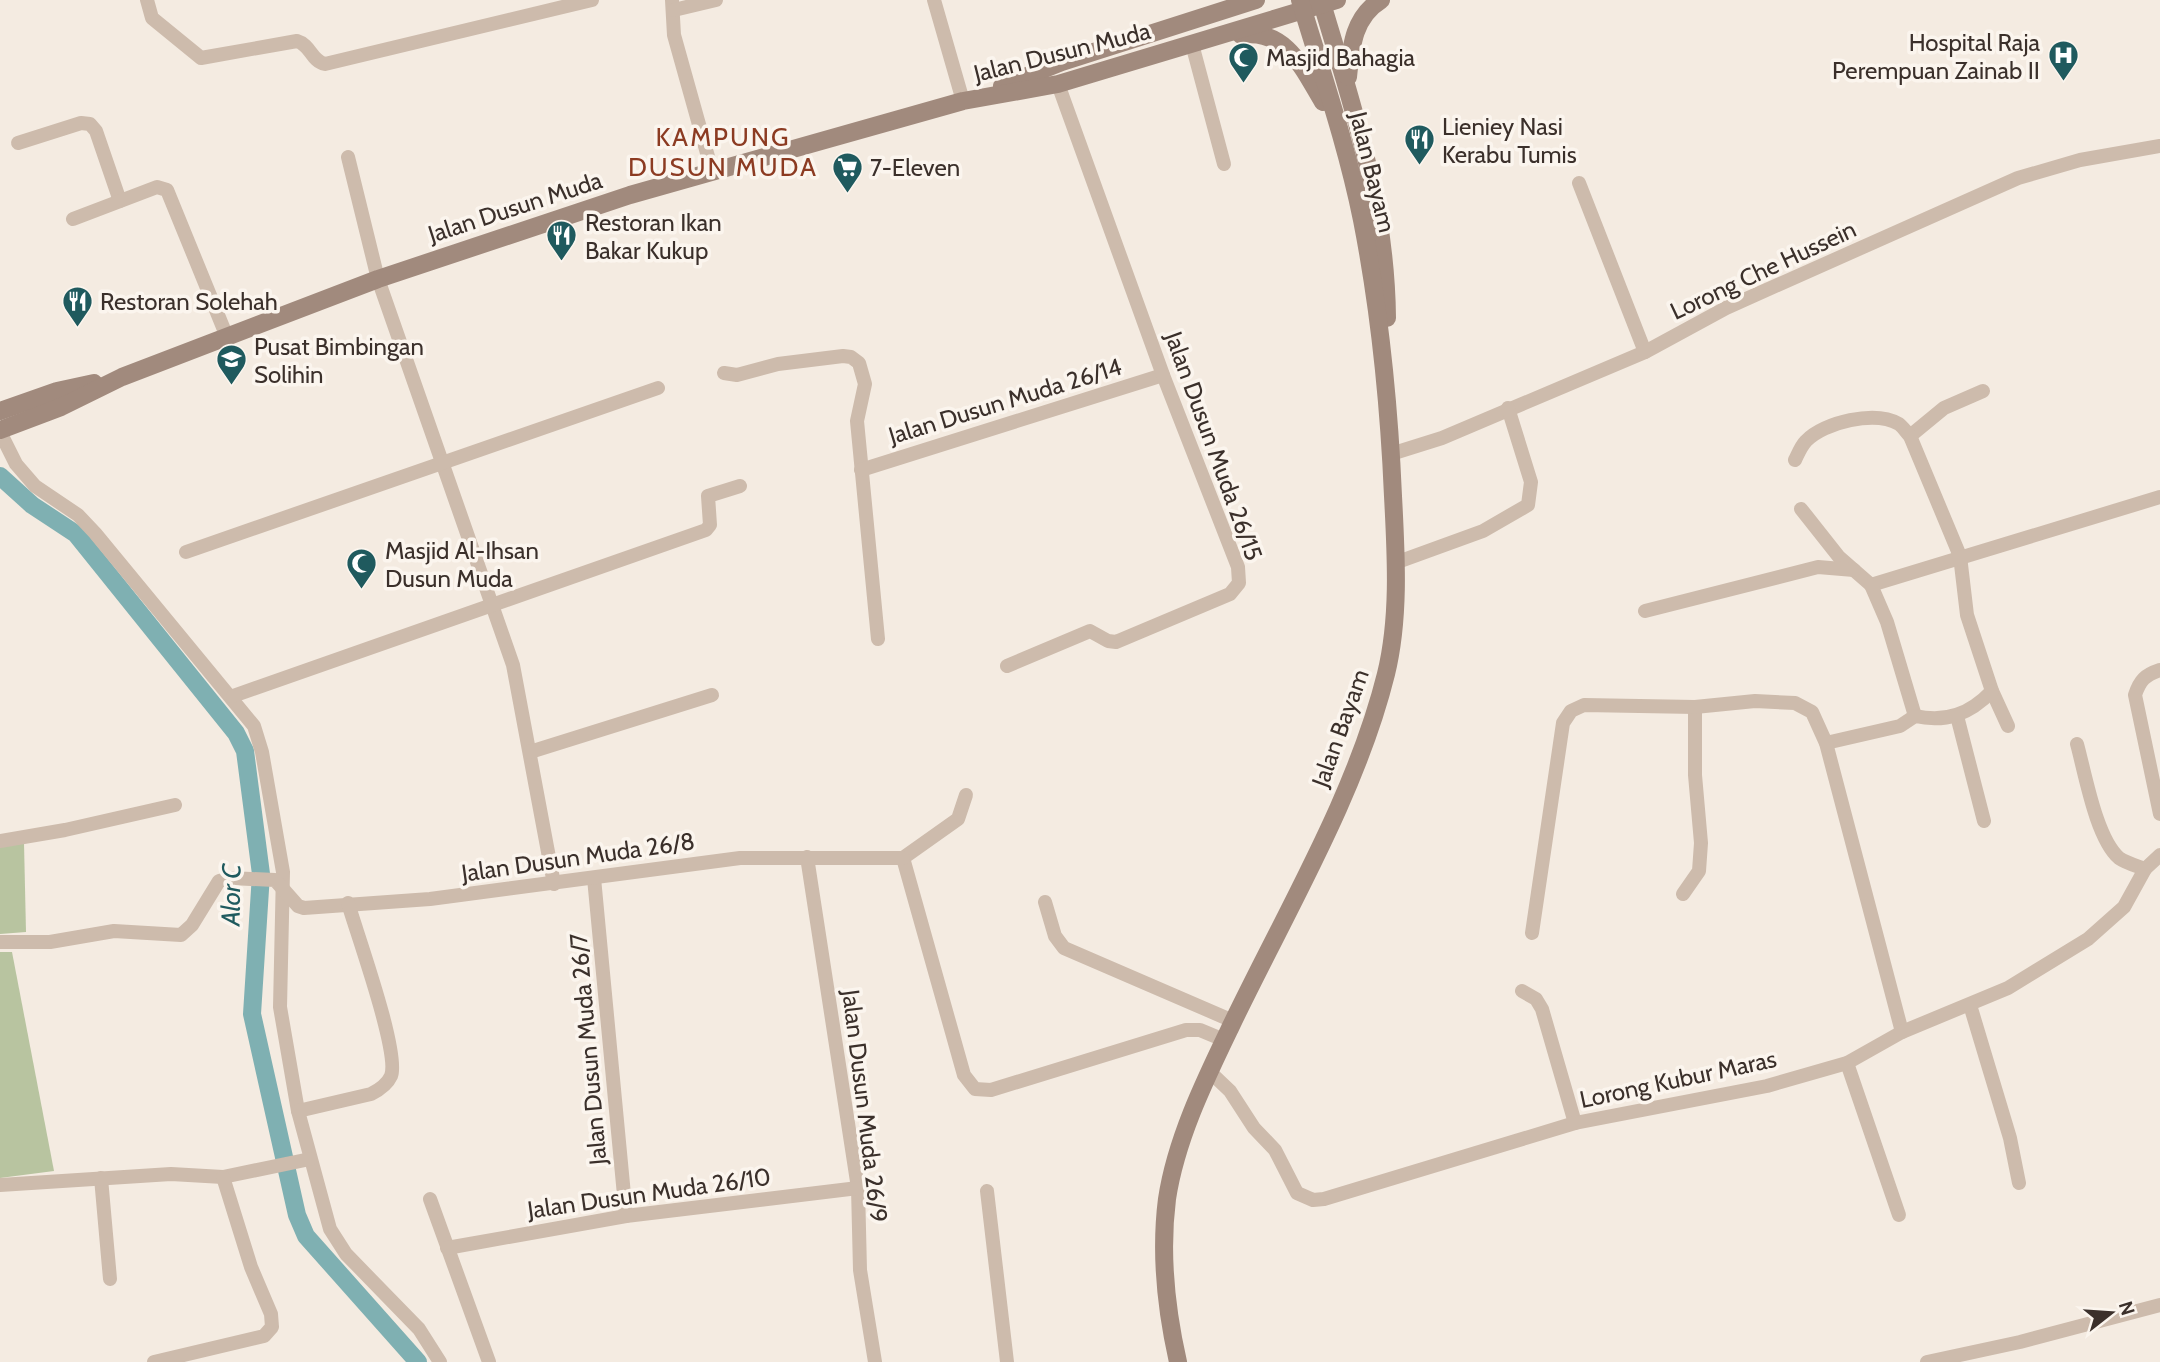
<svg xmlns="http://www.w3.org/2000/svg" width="2160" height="1362" viewBox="0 0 2160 1362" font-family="Cabin,sans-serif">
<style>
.green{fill:#b8c4a0}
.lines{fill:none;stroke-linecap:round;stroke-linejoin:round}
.canal{stroke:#7fb0b2;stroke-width:18}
.street{stroke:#cdbbac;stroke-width:14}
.secondary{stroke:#a18a7d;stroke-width:18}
.labels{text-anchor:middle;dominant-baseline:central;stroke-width:7;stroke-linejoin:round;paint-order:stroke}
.poi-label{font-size:24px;fill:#3b302b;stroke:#fbf5ee;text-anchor:start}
.street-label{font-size:24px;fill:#3b302b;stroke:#fbf5ee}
.neighbourhood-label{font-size:26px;letter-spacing:2px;fill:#8c3b22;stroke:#fbf5ee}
.water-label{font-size:26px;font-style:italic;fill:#1f5a5e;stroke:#fbf5ee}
</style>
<rect width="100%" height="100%" fill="#f4ebe1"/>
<!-- green -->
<g class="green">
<polygon points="24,843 26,932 0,934 0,847"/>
<polygon points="0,952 12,952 54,1171 0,1178"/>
</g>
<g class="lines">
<!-- canal -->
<polyline class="canal" points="0,476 32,505 76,534 236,733 245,751 261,874 252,1014 297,1215 306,1236 418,1362"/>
<!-- street -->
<g class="street">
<path d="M147 0 152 18 201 58 297 41C311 45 311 61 325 64L592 0"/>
<polyline points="672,0 674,35 712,171"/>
<polyline points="934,0 963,101"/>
<polyline points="674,10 716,0"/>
<polyline points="1192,44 1224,164"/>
<polyline points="18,143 81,123 90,124 96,131 120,201"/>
<polyline points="348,157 378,279 513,665 554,884"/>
<polyline points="1579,183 1645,352"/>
<polyline points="73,219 157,187 167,190 227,337"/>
<polyline points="724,373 737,375 778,364 843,356 851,357 859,363 865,384 857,421 878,639"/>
<polyline points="0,432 16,464 35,486 78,515 95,533 254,726 262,752 283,872 280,1007 298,1111 330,1229 346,1254 419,1329 440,1362"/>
<polyline points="1910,436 1944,408 1983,391"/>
<polyline points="1391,454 1442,438 1645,352 1726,308 2018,178 2080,160 2160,146"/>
<path d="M1795 460C1798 454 1801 446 1806 441 1824 422 1875 410 1899 424 1903 427 1907 433 1910 436L1960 556 1967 615 1992 691 2008 726"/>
<polyline points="861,470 1163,375"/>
<polyline points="1801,509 1839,557 1871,585 2160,497"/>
<polyline points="186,552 658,388"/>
<polyline points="1395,563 1483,531 1528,505 1531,482 1508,408"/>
<polyline points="1871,585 1887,622 1915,716"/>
<polyline points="1645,611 1818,567 1854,570"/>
<polyline points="1007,666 1090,631 1108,641 1116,642 1230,594 1239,583 1238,567 1163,375 1058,84"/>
<path d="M2160 670C2145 675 2140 680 2135 695L2160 814"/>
<polyline points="233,696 706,530 710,525 708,496 740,486"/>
<polyline points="1957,716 1984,821"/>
<path d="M1826 743 1900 726 1915 716C1946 723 1970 714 1992 691"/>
<path d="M2077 744C2085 773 2096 838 2119 858 2126 863 2137 866 2145 869"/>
<polyline points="530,752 712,695"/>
<polyline points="0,841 65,830 175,805"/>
<polyline points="807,857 858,1188 860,1270 875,1362"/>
<polyline points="903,858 964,1075 975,1089 991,1090 1186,1030 1200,1030 1224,1040"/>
<polyline points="903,858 958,819 966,795"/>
<polyline points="594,878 626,1216"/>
<polyline points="1683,894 1699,871 1701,843 1695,775 1695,707"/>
<polyline points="1045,902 1055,936 1064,948 1233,1021"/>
<polyline points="1532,933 1563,723 1571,711 1584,705 1695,707 1755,701 1795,703 1812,712 1826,743 1902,1032"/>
<polyline points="0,942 50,942 114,931 181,935 192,925 219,881 231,878 275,880 298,906 304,908 430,899 740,858 903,858"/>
<polyline points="1522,991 1536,999 1542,1009 1575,1123"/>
<polyline points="1970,1005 2010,1138 2019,1183"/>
<polyline points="1847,1063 1899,1215"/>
<polyline points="1210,1072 1230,1091 1254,1128 1275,1150 1297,1193 1313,1200 1324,1199 1575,1123 1767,1086 1847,1063 1902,1032 2008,988 2088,939 2124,907 2145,869 2160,855"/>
<path d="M298 1111 371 1094C379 1090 387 1085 391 1076 400 1053 357 934 348 903"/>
<polyline points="101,1178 110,1279"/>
<polyline points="0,1185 171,1174 223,1177 310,1159"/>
<polyline points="987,1191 1007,1362"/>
<polyline points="430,1199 489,1362"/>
<polyline points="447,1248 626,1216 858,1188"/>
<polyline points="154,1362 264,1336 272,1327 271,1314 251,1267 223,1177"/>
<polyline points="1927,1362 2020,1342 2160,1305"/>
</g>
<!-- secondary -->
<g class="secondary">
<path d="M1321 0C1353 108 1386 204 1387 318"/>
<path d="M1241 35C1286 28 1303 69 1323 102"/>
<path d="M1348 77C1351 48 1353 17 1381 0"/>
<polyline points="1002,86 1062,62 1256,0"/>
<polyline points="0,411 57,391 94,383"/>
<polyline points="0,430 61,407 122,377 378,279 630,195 963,101 1058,84 1337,0"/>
<path d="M1178 1362C1166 1309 1160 1254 1167 1199 1176 1139 1205 1080 1231 1026 1285 913 1356 795 1386 674 1400 617 1396 554 1393 496 1389 403 1380 312 1362 220 1347 146 1322 73 1300 0"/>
</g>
</g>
<!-- icons -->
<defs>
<symbol id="hospital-pin" viewBox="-11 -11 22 30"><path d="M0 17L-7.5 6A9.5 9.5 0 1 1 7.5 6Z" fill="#1f5a5e" stroke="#fbf5ee"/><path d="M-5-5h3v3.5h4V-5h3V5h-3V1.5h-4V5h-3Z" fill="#fff"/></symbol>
<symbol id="mosque-pin" viewBox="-11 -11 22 30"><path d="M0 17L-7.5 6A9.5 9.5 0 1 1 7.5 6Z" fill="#1f5a5e" stroke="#fbf5ee"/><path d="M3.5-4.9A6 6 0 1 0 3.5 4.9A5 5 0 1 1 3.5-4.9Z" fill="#fff"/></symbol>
<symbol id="restaurant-pin" viewBox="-11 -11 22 30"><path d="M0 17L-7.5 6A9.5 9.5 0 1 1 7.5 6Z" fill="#1f5a5e" stroke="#fbf5ee"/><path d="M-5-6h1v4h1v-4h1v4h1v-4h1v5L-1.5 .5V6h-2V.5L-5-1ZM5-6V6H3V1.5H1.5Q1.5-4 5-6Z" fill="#fff"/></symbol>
<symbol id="supermarket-pin" viewBox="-11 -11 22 30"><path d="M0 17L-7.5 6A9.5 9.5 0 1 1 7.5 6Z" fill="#1f5a5e" stroke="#fbf5ee"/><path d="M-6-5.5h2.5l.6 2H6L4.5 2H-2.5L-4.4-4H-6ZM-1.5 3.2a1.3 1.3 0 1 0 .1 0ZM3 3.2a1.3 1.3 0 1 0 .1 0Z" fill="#fff"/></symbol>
<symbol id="school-pin" viewBox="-11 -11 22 30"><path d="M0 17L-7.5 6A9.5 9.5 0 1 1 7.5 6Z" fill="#1f5a5e" stroke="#fbf5ee"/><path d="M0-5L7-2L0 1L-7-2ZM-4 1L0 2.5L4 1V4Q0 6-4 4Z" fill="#fff"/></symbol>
</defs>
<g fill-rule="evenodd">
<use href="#hospital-pin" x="2046" y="38" width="35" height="47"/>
<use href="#mosque-pin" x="1226" y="40" width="35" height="47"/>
<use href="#restaurant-pin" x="1402" y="122" width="35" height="47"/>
<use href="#supermarket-pin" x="830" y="150" width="35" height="47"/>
<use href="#restaurant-pin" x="544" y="218" width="35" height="47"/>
<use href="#restaurant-pin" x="60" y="284" width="35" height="47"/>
<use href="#school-pin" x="214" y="342" width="35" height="47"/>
<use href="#mosque-pin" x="344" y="546" width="35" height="47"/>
</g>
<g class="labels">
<!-- poi labels -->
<g class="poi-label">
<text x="2040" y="42" text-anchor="end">Hospital Raja<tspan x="2040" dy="28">Perempuan Zainab II</tspan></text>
<text x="1266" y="57">Masjid Bahagia</text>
<text x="1442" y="126">Lieniey Nasi<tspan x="1442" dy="28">Kerabu Tumis</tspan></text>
<text x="870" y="167">7-Eleven</text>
<text x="585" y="222">Restoran Ikan<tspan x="585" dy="28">Bakar Kukup</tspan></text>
<text x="100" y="301">Restoran Solehah</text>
<text x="254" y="346">Pusat Bimbingan<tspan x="254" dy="28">Solihin</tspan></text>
<text x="385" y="550">Masjid Al-Ihsan<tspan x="385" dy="28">Dusun Muda</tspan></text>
</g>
<!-- street labels -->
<g class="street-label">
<text transform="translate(1062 52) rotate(-14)">Jalan Dusun Muda</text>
<text transform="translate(1373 172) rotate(76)">Jalan Bayam</text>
<text transform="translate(515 207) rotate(-18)">Jalan Dusun Muda</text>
<text transform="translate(1763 270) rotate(-25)">Lorong Che Hussein</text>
<text transform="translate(1005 401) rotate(-17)">Jalan Dusun Muda 26/14</text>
<text transform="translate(1214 446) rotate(70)">Jalan Dusun Muda 26/15</text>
<text transform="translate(1340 728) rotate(-70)">Jalan Bayam</text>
<text transform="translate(578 857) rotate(-8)">Jalan Dusun Muda 26/8</text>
<text transform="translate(588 1049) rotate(-95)">Jalan Dusun Muda 26/7</text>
<text transform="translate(1678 1079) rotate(-12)">Lorong Kubur Maras</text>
<text transform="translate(865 1106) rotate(83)">Jalan Dusun Muda 26/9</text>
<text transform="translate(649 1193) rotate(-8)">Jalan Dusun Muda 26/10</text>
</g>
<!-- neighbourhood labels -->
<g class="neighbourhood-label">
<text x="723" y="137">KAMPUNG<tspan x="723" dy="30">DUSUN MUDA</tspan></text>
</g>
<!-- water labels -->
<g class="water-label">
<text transform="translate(231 895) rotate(-89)">Alor C</text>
</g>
</g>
<!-- north arrow -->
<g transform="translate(2111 1313) rotate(73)" stroke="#fbf5ee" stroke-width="5" paint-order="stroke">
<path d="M0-5L12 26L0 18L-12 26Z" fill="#3b302b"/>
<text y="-10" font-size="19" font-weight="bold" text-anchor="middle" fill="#3b302b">N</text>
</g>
</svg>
